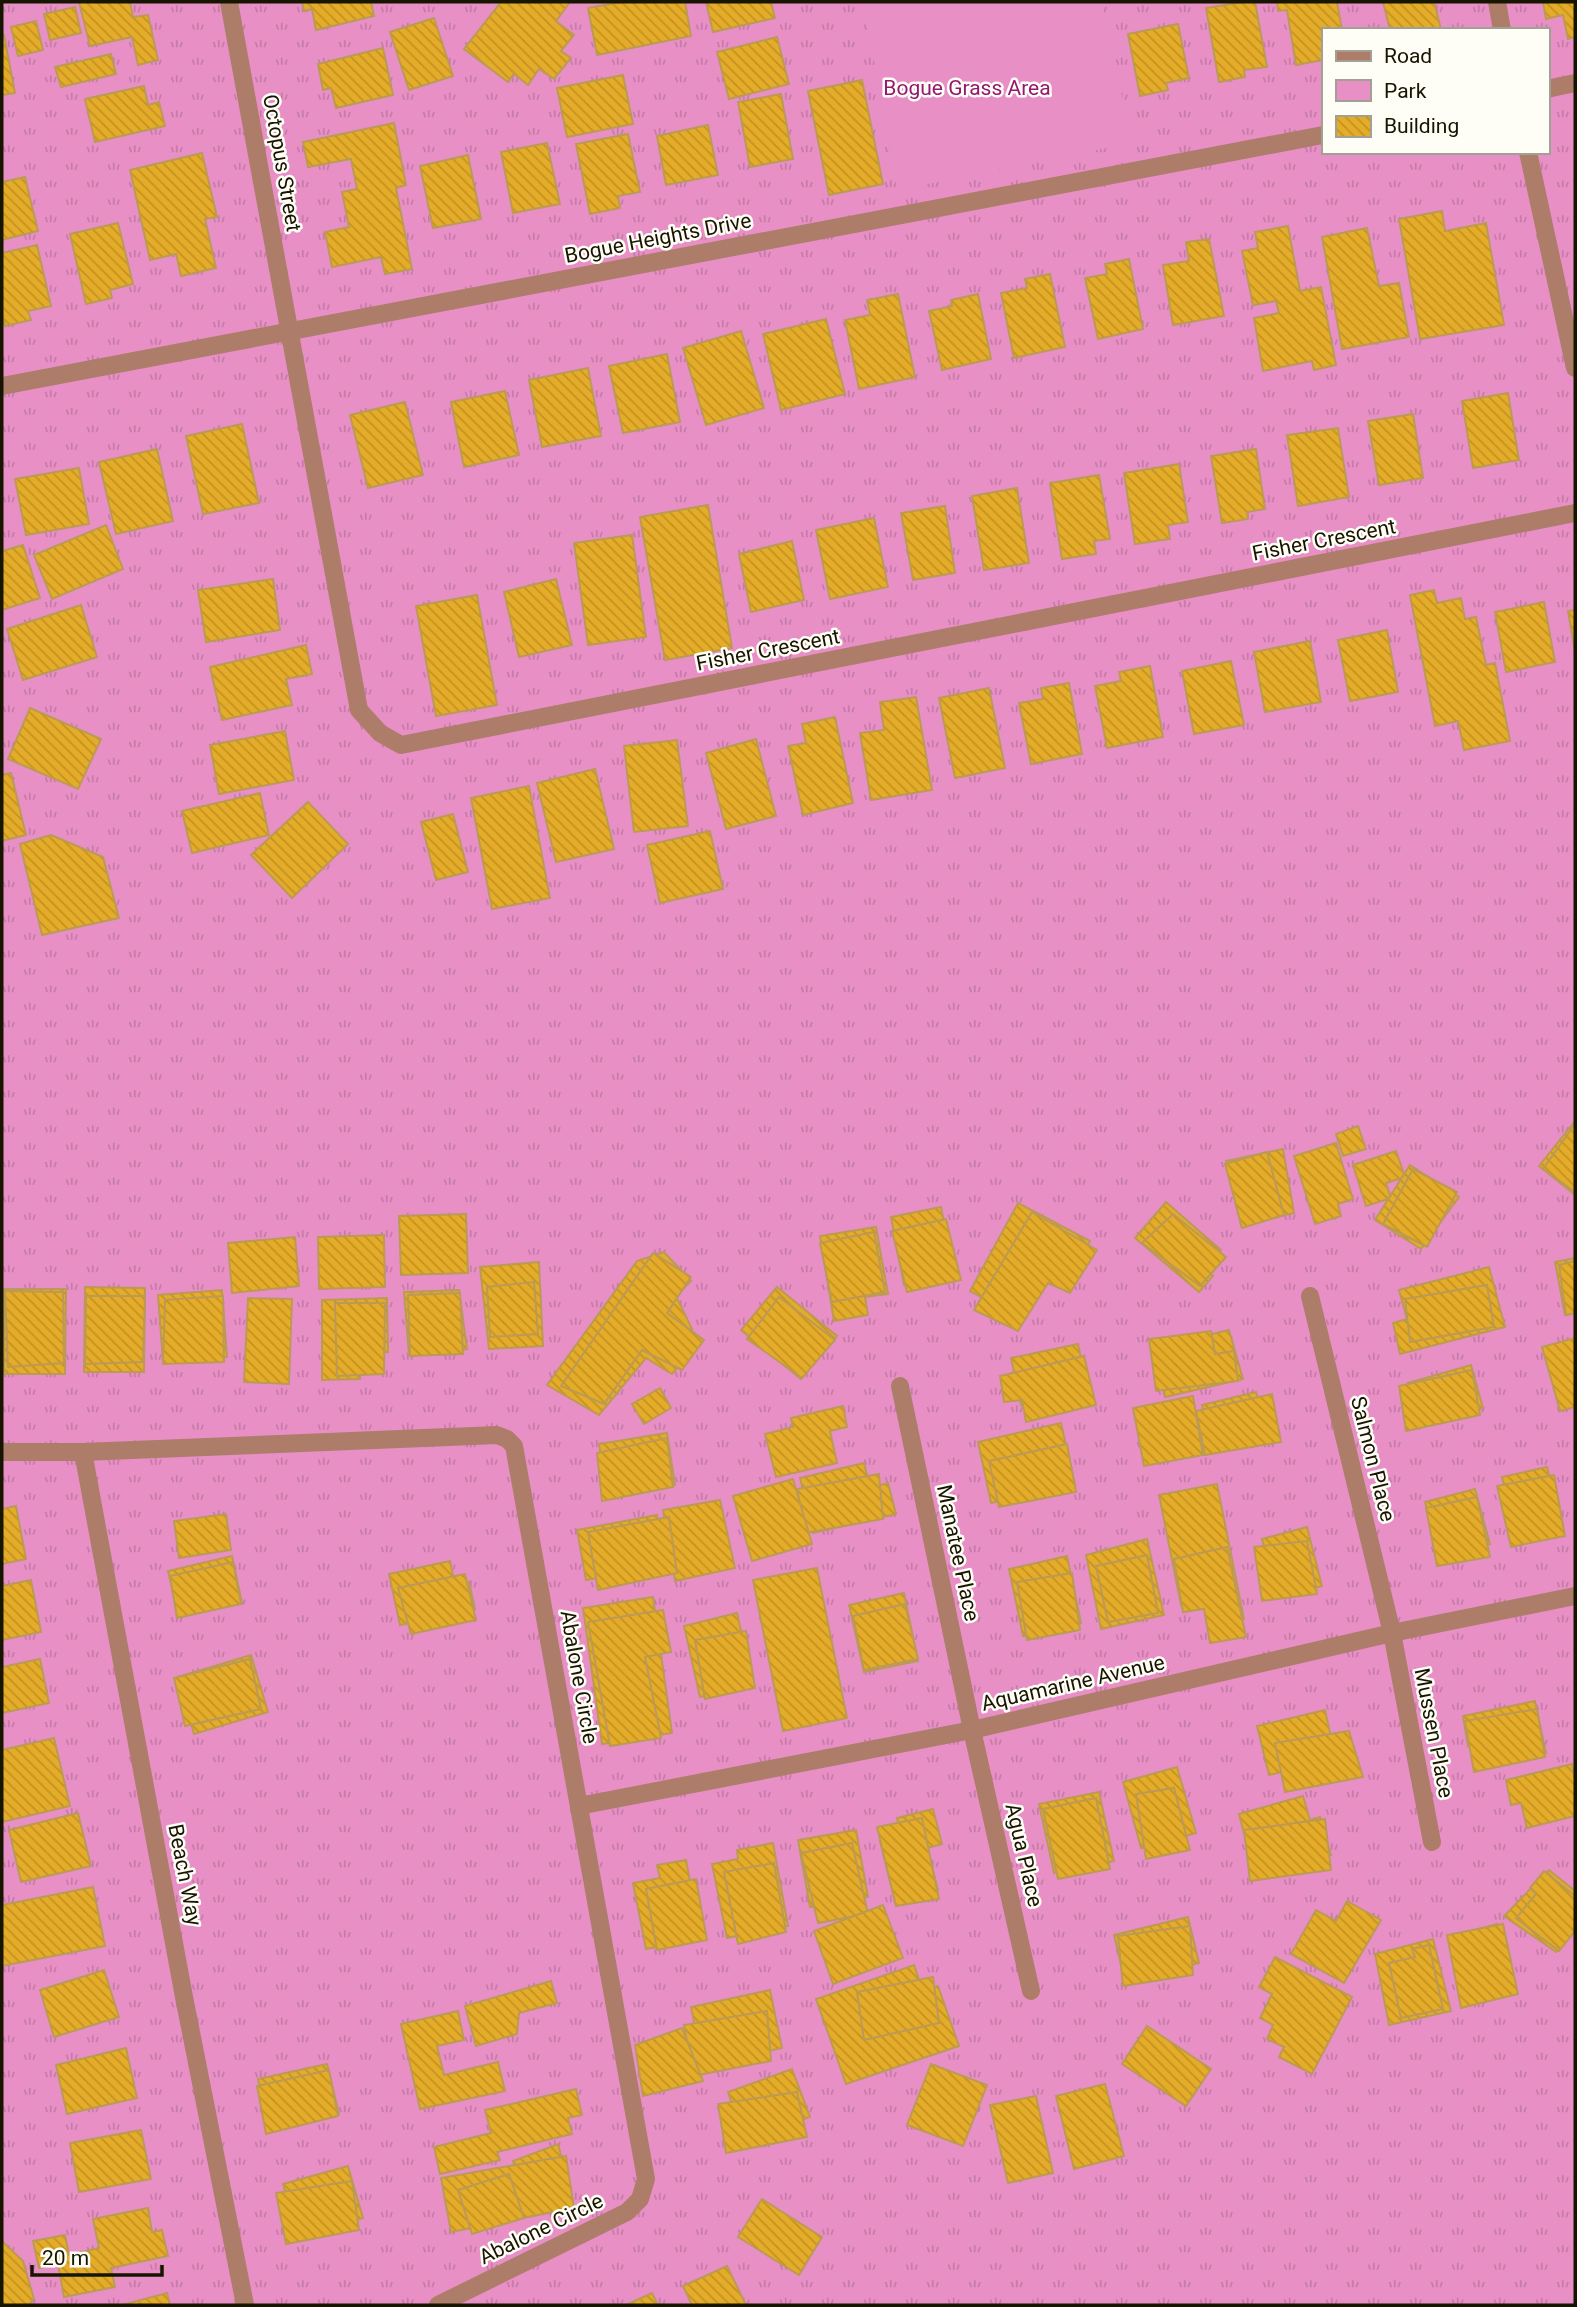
<svg xmlns="http://www.w3.org/2000/svg" width="1577" height="2307" viewBox="0 0 1577 2307" font-family="Roboto,sans-serif">
<style>
.grass{fill:url(#grass-tufts);fill-rule:evenodd}
.park{fill:#e890c6}
.building{fill:url(#building-back-hatch);stroke:#bb9957;stroke-width:2}
.lines{fill:none;stroke-linecap:round;stroke-linejoin:round}
.minor{stroke:#ad7d69;stroke-width:18}
.labels{text-anchor:middle;dominant-baseline:central;stroke-width:5;stroke-linejoin:round;paint-order:stroke}
.park-label{font-size:21px;fill:#941770;stroke:#fefef7}
.street-label{font-size:21px;fill:#171400;stroke:#fefef7}
</style>
<defs>
<pattern id="grass-tufts" width="24" height="20" patternUnits="userSpaceOnUse" patternTransform="scale(1.75)"><rect width="24" height="20" fill="#e890c6"/><path d="M3 7l-1-3M5 7V3M7 7l1-3M15 17l-1-3M17 17v-4M19 17l1-3" fill="none" stroke="#c67ba8"/></pattern>
<pattern id="building-back-hatch" width="6" height="6" patternUnits="userSpaceOnUse" patternTransform="scale(1.75)"><rect width="6" height="6" fill="#e4ac28"/><path d="M-1 5l2 2M0 0l6 6M5-1l2 2" fill="none" stroke="#c39322"/></pattern>
</defs>
<rect width="100%" height="100%" fill="#e7e096"/>
<!-- grass -->
<path class="grass" d="M2 2H1575V2305H2ZM1323 30H1547V152H1323Z"/>
<!-- park -->
<polygon class="park" points="864,2 1102,2 1132,143 897,190"/>
<!-- building -->
<g class="building">
<polygon points="79,2 130,2 133,17 148,15 158,60 138,65 132,37 90,46"/>
<polygon points="302,2 371,2 374,16 316,30 312,9 304,11"/>
<polygon points="501,2 570,2 556,21 574,35 561,51 571,58 554,79 539,69 528,85 514,74 508,82 464,49"/>
<polygon points="622,2 685,2 691,36 597,55 588,8"/>
<polygon points="706,2 771,2 775,18 713,32"/>
<polygon points="1244,2 1255,2 1267,67 1244,70 1245,77 1219,82 1206,8"/>
<polygon points="1277,2 1337,2 1342,30 1323,30 1323,60 1296,65 1287,10 1278,11"/>
<polygon points="1383,2 1434,2 1441,29 1390,30"/>
<polygon points="1543,2 1575,2 1575,37 1568,39 1563,15 1546,19"/>
<polygon points="75,7 81,33 50,40 44,14"/>
<polygon points="434,18 453,76 409,90 390,32"/>
<polygon points="36,21 43,50 18,56 11,27"/>
<polygon points="1178,24 1189,78 1166,83 1168,90 1140,96 1128,34"/>
<polygon points="2,35 4,35 15,93 2,95"/>
<polygon points="777,37 789,84 729,99 717,52"/>
<polygon points="383,48 393,95 336,108 331,88 323,90 318,64"/>
<polygon points="111,54 116,74 61,87 55,67"/>
<polygon points="623,75 633,124 567,137 557,88"/>
<polygon points="862,80 883,184 829,195 808,91"/>
<polygon points="144,86 148,105 159,102 165,126 95,142 85,99"/>
<polygon points="781,94 793,159 750,167 738,102"/>
<polygon points="394,123 406,185 396,188 412,269 385,274 381,257 332,267 325,232 349,227 342,192 357,189 351,159 308,167 303,142"/>
<polygon points="708,125 718,175 666,185 657,136"/>
<polygon points="628,134 640,192 618,196 620,208 590,214 576,144"/>
<polygon points="547,143 560,204 513,213 501,152"/>
<polygon points="202,153 217,217 205,219 216,268 181,276 176,254 150,260 130,170"/>
<polygon points="468,155 481,219 433,228 420,166"/>
<polygon points="25,177 38,231 2,240 2,182"/>
<polygon points="1442,211 1445,231 1486,223 1504,325 1420,339 1399,219"/>
<polygon points="118,223 133,284 110,290 112,298 86,304 70,234"/>
<polygon points="1288,226 1300,291 1321,287 1336,365 1314,370 1312,361 1263,371 1254,318 1279,313 1276,301 1253,305 1242,251 1258,248 1255,232"/>
<polygon points="1367,228 1379,286 1399,283 1409,337 1342,349 1322,237"/>
<polygon points="1209,239 1224,316 1173,325 1163,265 1189,261 1186,242"/>
<polygon points="37,245 51,306 28,311 31,320 5,326 2,314 2,253"/>
<polygon points="1129,259 1143,329 1098,339 1085,278 1107,274 1105,264"/>
<polygon points="1050,274 1065,347 1014,358 1001,293 1027,288 1025,279"/>
<polygon points="898,294 915,377 859,389 845,320 870,315 867,300"/>
<polygon points="978,294 991,359 942,370 929,311 952,306 951,300"/>
<polygon points="826,319 845,394 781,410 763,334"/>
<polygon points="741,331 764,408 706,425 683,348"/>
<polygon points="667,354 680,422 623,433 609,366"/>
<polygon points="588,368 601,436 542,447 529,380"/>
<polygon points="505,391 519,455 464,467 451,402"/>
<polygon points="1508,393 1519,460 1473,468 1462,401"/>
<polygon points="405,402 423,475 368,488 350,415"/>
<polygon points="1413,414 1423,478 1379,485 1368,421"/>
<polygon points="242,424 259,503 203,514 186,436"/>
<polygon points="1338,428 1349,497 1298,506 1287,435"/>
<polygon points="157,449 173,521 116,534 99,462"/>
<polygon points="1256,449 1265,509 1247,512 1248,519 1222,523 1211,456"/>
<polygon points="1179,464 1188,522 1168,525 1170,539 1135,544 1124,473"/>
<polygon points="79,468 89,524 26,535 15,479"/>
<polygon points="1099,475 1110,539 1094,541 1096,554 1062,559 1050,483"/>
<polygon points="1017,488 1029,563 984,570 972,496"/>
<polygon points="708,505 732,648 665,660 640,517"/>
<polygon points="945,506 955,573 913,580 901,513"/>
<polygon points="874,518 888,587 830,599 816,530"/>
<polygon points="106,525 123,569 52,599 34,555"/>
<polygon points="632,535 646,637 588,645 574,543"/>
<polygon points="792,541 804,600 751,612 739,554"/>
<polygon points="23,545 40,598 2,610 2,551"/>
<polygon points="273,579 280,630 206,642 198,590"/>
<polygon points="556,579 572,645 519,657 504,592"/>
<polygon points="1434,590 1437,603 1461,598 1465,619 1476,617 1486,665 1495,663 1510,741 1464,750 1458,721 1435,726 1410,595"/>
<polygon points="477,595 497,705 436,716 416,606"/>
<polygon points="1544,602 1555,662 1506,672 1495,612"/>
<polygon points="81,605 97,657 23,680 7,629"/>
<polygon points="1575,610 1575,652 1568,611"/>
<polygon points="1387,630 1398,692 1350,701 1338,640"/>
<polygon points="1310,641 1321,702 1265,712 1254,652"/>
<polygon points="306,645 312,674 286,679 292,705 222,720 210,667"/>
<polygon points="1231,661 1244,725 1194,734 1182,671"/>
<polygon points="1150,666 1163,737 1107,748 1095,686 1121,681 1119,672"/>
<polygon points="1069,683 1082,754 1031,764 1019,703 1043,699 1041,688"/>
<polygon points="989,688 1005,768 955,778 939,698"/>
<polygon points="916,697 932,790 871,800 860,733 884,730 880,702"/>
<polygon points="30,708 101,739 78,789 8,759"/>
<polygon points="835,717 853,803 803,815 788,746 806,743 802,724"/>
<polygon points="285,731 294,780 219,794 210,745"/>
<polygon points="756,739 776,816 726,829 706,753"/>
<polygon points="677,740 688,826 634,832 624,746"/>
<polygon points="595,769 614,849 556,862 537,783"/>
<polygon points="11,773 26,835 2,841 2,775"/>
<polygon points="529,786 550,898 492,909 471,798"/>
<polygon points="260,793 269,835 192,853 182,811"/>
<polygon points="308,802 348,844 292,898 251,855"/>
<polygon points="453,814 468,872 436,880 421,822"/>
<polygon points="710,831 723,889 660,903 647,845"/>
<polygon points="51,835 103,857 119,918 42,935 20,844"/>
<polygon points="1575,1121 1575,1195 1539,1166"/>
<polygon points="1575,1124 1575,1192 1543,1169"/>
<polygon points="1358,1126 1366,1149 1343,1156 1336,1134"/>
<polygon points="1336,1143 1353,1199 1338,1204 1341,1216 1315,1224 1294,1156"/>
<polygon points="1283,1149 1294,1213 1241,1225 1226,1161"/>
<polygon points="1396,1151 1405,1177 1386,1183 1391,1198 1366,1206 1353,1165"/>
<polygon points="1267,1152 1284,1215 1242,1228 1225,1164"/>
<polygon points="1410,1165 1459,1197 1421,1249 1375,1220"/>
<polygon points="1413,1169 1457,1192 1427,1247 1383,1224"/>
<polygon points="1166,1202 1221,1250 1204,1269 1213,1276 1199,1292 1135,1238"/>
<polygon points="1018,1203 1090,1241 1065,1288 1039,1274 1016,1316 970,1291"/>
<polygon points="941,1207 954,1275 904,1285 891,1217"/>
<polygon points="1032,1212 1097,1250 1070,1293 1048,1283 1018,1331 974,1310"/>
<polygon points="466,1214 468,1273 401,1275 399,1216"/>
<polygon points="1173,1214 1226,1257 1200,1286 1142,1243"/>
<polygon points="946,1219 961,1280 907,1292 892,1231"/>
<polygon points="876,1227 888,1294 865,1297 868,1315 834,1321 820,1236"/>
<polygon points="874,1232 885,1292 832,1302 820,1243"/>
<polygon points="384,1235 385,1287 319,1289 318,1237"/>
<polygon points="295,1237 299,1286 232,1293 228,1243"/>
<polygon points="664,1252 691,1281 676,1296 692,1329 678,1345 689,1355 672,1374 646,1358 599,1415 547,1385 637,1261"/>
<polygon points="653,1253 691,1277 667,1313 704,1340 682,1370 642,1350 604,1404 561,1386"/>
<polygon points="1575,1258 1575,1313 1565,1315 1555,1262"/>
<polygon points="1575,1261 1575,1313 1566,1315 1559,1265"/>
<polygon points="539,1262 543,1346 489,1349 480,1267"/>
<polygon points="1489,1267 1505,1327 1400,1354 1393,1323 1407,1319 1399,1290"/>
<polygon points="534,1282 538,1334 490,1337 487,1287"/>
<polygon points="1487,1285 1494,1327 1410,1342 1405,1299"/>
<polygon points="85,1287 145,1288 144,1372 84,1372"/>
<polygon points="777,1287 837,1336 801,1379 741,1330"/>
<polygon points="4,1289 66,1289 65,1374 4,1374"/>
<polygon points="222,1290 227,1357 163,1362 158,1295"/>
<polygon points="459,1290 467,1349 409,1355 404,1292"/>
<polygon points="5,1291 63,1292 64,1363 8,1367"/>
<polygon points="460,1293 463,1354 410,1356 408,1295"/>
<polygon points="86,1296 145,1296 143,1362 85,1364"/>
<polygon points="223,1296 224,1362 163,1364 165,1300"/>
<polygon points="779,1297 835,1340 802,1378 747,1339"/>
<polygon points="248,1298 292,1299 289,1384 244,1382"/>
<polygon points="387,1298 388,1352 360,1353 360,1379 322,1380 322,1300"/>
<polygon points="335,1303 385,1303 384,1374 337,1376"/>
<polygon points="1229,1330 1243,1379 1165,1397 1157,1347"/>
<polygon points="1211,1331 1215,1354 1234,1351 1238,1381 1156,1391 1149,1339"/>
<polygon points="1575,1338 1575,1407 1560,1411 1542,1347"/>
<polygon points="1078,1344 1088,1391 1021,1405 1011,1358"/>
<polygon points="1084,1356 1096,1405 1026,1422 1022,1400 1004,1402 1000,1376"/>
<polygon points="1471,1365 1483,1408 1419,1426 1408,1383"/>
<polygon points="1472,1370 1480,1415 1406,1431 1399,1386"/>
<polygon points="660,1388 671,1408 644,1424 632,1404"/>
<polygon points="1256,1392 1263,1418 1274,1416 1279,1434 1214,1451 1202,1405"/>
<polygon points="1272,1394 1281,1442 1205,1455 1196,1411"/>
<polygon points="1193,1396 1203,1455 1144,1466 1133,1408"/>
<polygon points="843,1406 847,1427 830,1431 837,1463 776,1477 765,1434 793,1427 791,1418"/>
<polygon points="1061,1423 1075,1485 991,1503 978,1442"/>
<polygon points="667,1433 675,1485 607,1496 599,1444"/>
<polygon points="667,1438 673,1487 602,1501 597,1453"/>
<polygon points="1067,1444 1076,1492 999,1507 989,1461"/>
<polygon points="864,1463 870,1488 888,1483 896,1514 813,1533 800,1478"/>
<polygon points="1547,1467 1563,1535 1518,1545 1502,1477"/>
<polygon points="879,1474 883,1519 805,1533 797,1489"/>
<polygon points="1554,1475 1565,1536 1511,1547 1497,1486"/>
<polygon points="793,1479 812,1544 752,1561 733,1496"/>
<polygon points="1217,1484 1244,1619 1215,1625 1210,1599 1181,1605 1159,1495"/>
<polygon points="1475,1489 1490,1544 1439,1557 1425,1502"/>
<polygon points="1477,1497 1490,1557 1437,1566 1426,1508"/>
<polygon points="720,1500 735,1568 675,1581 663,1510"/>
<polygon points="16,1506 26,1559 2,1564 2,1509"/>
<polygon points="226,1514 231,1550 179,1558 174,1521"/>
<polygon points="657,1515 666,1566 586,1580 577,1530"/>
<polygon points="669,1517 677,1573 598,1590 588,1532"/>
<polygon points="1307,1527 1322,1586 1278,1597 1262,1539"/>
<polygon points="1147,1539 1164,1615 1101,1629 1086,1555"/>
<polygon points="1307,1541 1317,1594 1262,1601 1254,1547"/>
<polygon points="1227,1547 1246,1637 1210,1643 1204,1609 1183,1612 1174,1559"/>
<polygon points="1147,1555 1158,1613 1108,1622 1096,1566"/>
<polygon points="232,1556 242,1603 179,1617 168,1571"/>
<polygon points="1067,1556 1081,1623 1023,1636 1009,1569"/>
<polygon points="450,1561 455,1585 469,1582 475,1609 400,1625 389,1574"/>
<polygon points="233,1562 241,1604 177,1618 170,1576"/>
<polygon points="817,1568 847,1718 783,1731 753,1580"/>
<polygon points="1072,1573 1080,1630 1027,1640 1017,1582"/>
<polygon points="465,1574 476,1620 411,1634 398,1588"/>
<polygon points="31,1580 41,1632 2,1640 2,1586"/>
<polygon points="904,1593 918,1661 864,1672 849,1605"/>
<polygon points="653,1597 672,1733 602,1744 583,1608"/>
<polygon points="905,1604 918,1659 864,1670 853,1616"/>
<polygon points="663,1610 671,1652 645,1657 661,1738 610,1746 588,1622"/>
<polygon points="737,1613 753,1685 700,1697 684,1626"/>
<polygon points="746,1631 755,1688 705,1699 695,1640"/>
<polygon points="251,1655 268,1712 194,1734 178,1677"/>
<polygon points="40,1659 49,1703 2,1713 2,1667"/>
<polygon points="250,1659 261,1709 185,1726 174,1678"/>
<polygon points="1535,1701 1546,1753 1484,1766 1480,1744 1468,1746 1463,1716"/>
<polygon points="1537,1709 1545,1757 1474,1772 1465,1721"/>
<polygon points="1325,1710 1331,1737 1349,1732 1355,1756 1269,1775 1257,1726"/>
<polygon points="1349,1731 1363,1777 1285,1792 1275,1743"/>
<polygon points="54,1738 70,1806 2,1822 2,1750"/>
<polygon points="1572,1764 1575,1780 1575,1816 1527,1828 1521,1803 1511,1805 1506,1780"/>
<polygon points="1177,1767 1196,1833 1141,1848 1123,1782"/>
<polygon points="1174,1788 1190,1850 1146,1859 1136,1794"/>
<polygon points="1099,1792 1114,1861 1054,1873 1039,1804"/>
<polygon points="1303,1796 1310,1820 1320,1817 1331,1855 1255,1876 1239,1814"/>
<polygon points="1096,1798 1110,1869 1058,1879 1043,1809"/>
<polygon points="933,1809 942,1844 927,1848 938,1890 895,1901 880,1841 901,1836 897,1818"/>
<polygon points="78,1813 91,1866 21,1882 9,1830"/>
<polygon points="922,1818 939,1899 896,1906 877,1827"/>
<polygon points="1325,1819 1331,1870 1250,1881 1244,1830"/>
<polygon points="856,1830 868,1897 810,1907 798,1840"/>
<polygon points="773,1843 788,1926 727,1938 712,1864 738,1859 737,1850"/>
<polygon points="852,1843 868,1914 818,1923 801,1853"/>
<polygon points="686,1860 701,1939 646,1949 633,1883 660,1878 657,1865"/>
<polygon points="774,1863 786,1932 738,1944 724,1872"/>
<polygon points="1549,1870 1575,1891 1575,1929 1556,1952 1504,1916"/>
<polygon points="1544,1871 1575,1896 1575,1931 1559,1951 1516,1918 1536,1894 1530,1888"/>
<polygon points="696,1879 707,1940 657,1950 646,1889"/>
<polygon points="93,1887 105,1946 2,1966 2,1905"/>
<polygon points="1347,1901 1381,1920 1344,1983 1291,1954 1316,1910 1336,1921"/>
<polygon points="883,1905 903,1958 833,1984 814,1931"/>
<polygon points="1188,1917 1199,1963 1125,1981 1114,1935"/>
<polygon points="1497,1924 1514,1991 1465,2003 1451,1949 1471,1944 1468,1932"/>
<polygon points="1503,1924 1518,1994 1461,2008 1447,1935"/>
<polygon points="1190,1926 1193,1975 1123,1986 1118,1936"/>
<polygon points="1433,1939 1451,2011 1389,2025 1375,1954"/>
<polygon points="1429,1945 1443,2009 1401,2018 1389,1963 1415,1957 1412,1949"/>
<polygon points="1275,1957 1352,1997 1312,2074 1279,2057 1284,2047 1267,2039 1273,2025 1260,2018 1272,1994 1259,1987"/>
<polygon points="914,1965 923,1991 938,1986 959,2046 846,2084 816,1999"/>
<polygon points="104,1970 119,2017 54,2037 40,1990"/>
<polygon points="933,1977 939,2023 864,2040 857,1992"/>
<polygon points="551,1981 557,2003 519,2013 517,2034 476,2046 465,2006"/>
<polygon points="770,1990 782,2048 703,2065 691,2007"/>
<polygon points="458,2011 464,2040 437,2046 444,2075 498,2062 505,2091 420,2109 401,2024"/>
<polygon points="767,2011 771,2061 693,2076 684,2025"/>
<polygon points="1147,2026 1211,2069 1186,2106 1122,2064"/>
<polygon points="682,2028 703,2081 643,2096 635,2045"/>
<polygon points="126,2048 137,2098 67,2114 56,2065"/>
<polygon points="327,2064 339,2114 269,2129 258,2079"/>
<polygon points="931,2064 987,2085 963,2146 907,2125"/>
<polygon points="792,2069 810,2117 745,2140 728,2092"/>
<polygon points="329,2070 338,2116 266,2134 257,2086"/>
<polygon points="1105,2084 1124,2156 1074,2169 1056,2096"/>
<polygon points="576,2089 582,2115 568,2118 572,2134 497,2152 500,2160 440,2174 434,2147 491,2133 485,2110"/>
<polygon points="797,2092 807,2137 726,2153 718,2104"/>
<polygon points="1036,2096 1053,2173 1008,2183 990,2105"/>
<polygon points="141,2130 151,2179 79,2192 70,2143"/>
<polygon points="558,2144 573,2201 530,2212 513,2161"/>
<polygon points="566,2156 574,2208 451,2232 441,2178"/>
<polygon points="348,2166 363,2218 298,2236 283,2184"/>
<polygon points="509,2174 524,2218 472,2234 458,2190"/>
<polygon points="352,2181 359,2230 286,2244 276,2193"/>
<polygon points="762,2199 822,2237 799,2275 738,2237"/>
<polygon points="148,2208 152,2232 162,2230 168,2256 111,2268 115,2287 64,2297 58,2264 39,2268 33,2241 65,2235 69,2255 99,2248 93,2219"/>
<polygon points="2,2241 23,2261 34,2299 29,2305 2,2305"/>
<polygon points="727,2266 746,2305 692,2305 683,2286"/>
<polygon points="167,2293 170,2305 122,2305"/>
<polygon points="652,2293 658,2305 626,2305"/>
</g>
<g class="lines">
<!-- minor -->
<g class="minor">
<polyline points="229,2 359,710 380,733 401,745 1575,513"/>
<polyline points="1497,2 1502,30"/>
<polyline points="1547,89 1575,83"/>
<polyline points="1528,152 1575,368"/>
<polyline points="2,386 1323,135"/>
<polyline points="1310,1296 1392,1633 1432,1842"/>
<polyline points="900,1386 972,1730 1031,1991"/>
<polyline points="2,1452 83,1452 497,1435 507,1439 514,1446 646,2179 640,2199 627,2212 438,2305"/>
<polyline points="83,1452 184,1997 245,2305"/>
<polyline points="579,1806 972,1730 1392,1633 1575,1596"/>
</g>
</g>
<g class="labels">
<!-- park labels -->
<g class="park-label">
<text x="967" y="88">Bogue Grass Area</text>
</g>
<!-- street labels -->
<g class="street-label">
<text transform="translate(282 163) rotate(80)">Octopus Street</text>
<text transform="translate(658 238) rotate(-11)">Bogue Heights Drive</text>
<text transform="translate(1324 540) rotate(-11)">Fisher Crescent</text>
<text transform="translate(768 650) rotate(-11)">Fisher Crescent</text>
<text transform="translate(1373 1459) rotate(76)">Salmon Place</text>
<text transform="translate(958 1553) rotate(78)">Manatee Place</text>
<text transform="translate(579 1677) rotate(80)">Abalone Circle</text>
<text transform="translate(1073 1683) rotate(-13)">Aquamarine Avenue</text>
<text transform="translate(1434 1733) rotate(79)">Mussen Place</text>
<text transform="translate(1024 1855) rotate(77)">Agua Place</text>
<text transform="translate(185 1875) rotate(79)">Beach Way</text>
<text transform="translate(541 2229) rotate(-26)">Abalone Circle</text>
</g>
</g>
<!-- border -->
<rect width="1577" height="2307" fill="none" stroke="#171400" stroke-width="7"/>
<!-- legend -->
<rect x="1322" y="28" width="228" height="126" fill="#fefef7" stroke="#a2a094" stroke-width="2"/>
<rect x="1336" y="51" width="35" height="10" fill="#ad7d69" stroke="#a2a094" stroke-width="2"/>
<text x="1384" y="63" font-size="21" fill="#171400">Road</text>
<rect x="1336" y="80" width="35" height="21" fill="#e890c6" stroke="#a2a094" stroke-width="2"/>
<text x="1384" y="98" font-size="21" fill="#171400">Park</text>
<rect x="1336" y="116" width="35" height="21" fill="url(#building-back-hatch)" stroke="#a2a094" stroke-width="2"/>
<text x="1384" y="133" font-size="21" fill="#171400">Building</text>
<!-- scale -->
<path d="M32 2265v10h130v-10" fill="none" stroke="#171400" stroke-width="3.5"/>
<text x="42" y="2265" font-size="21" fill="#171400" stroke="#fefef7" stroke-width="5" paint-order="stroke">20 m</text>
</svg>
